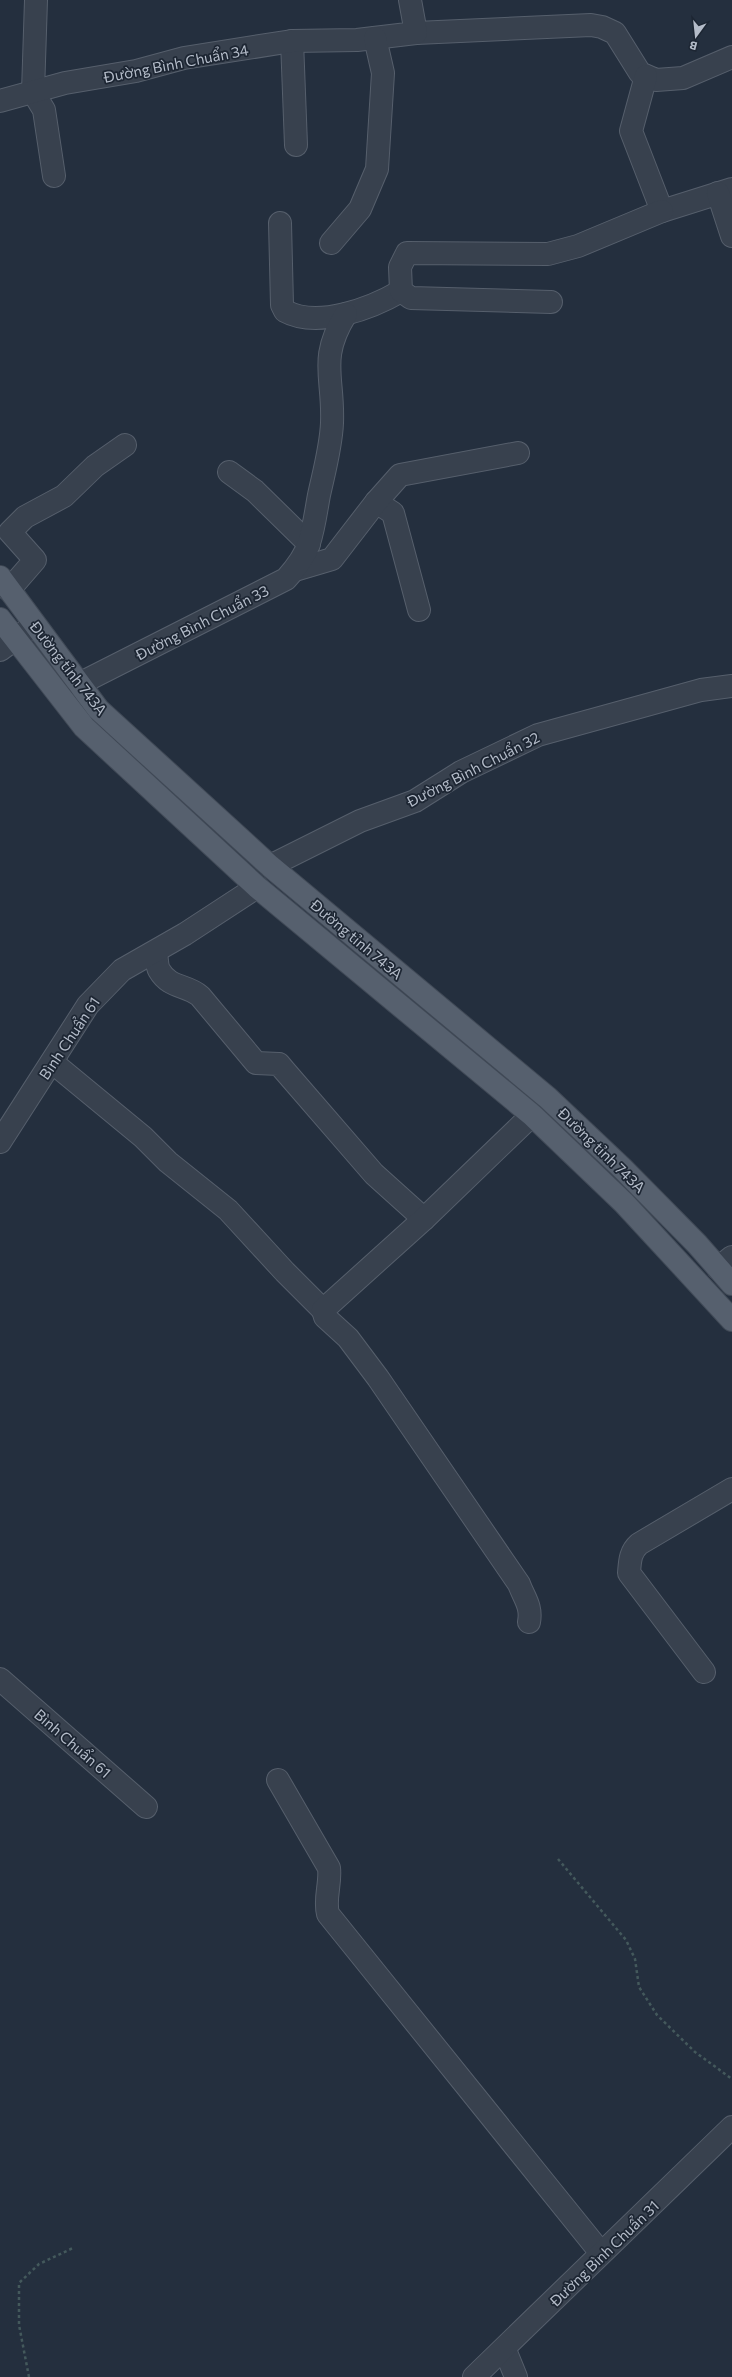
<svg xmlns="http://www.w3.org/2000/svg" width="732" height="2377" viewBox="0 0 732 2377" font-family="Commissioner,sans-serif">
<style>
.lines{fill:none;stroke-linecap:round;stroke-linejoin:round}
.minor-casing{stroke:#565f6c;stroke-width:24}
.major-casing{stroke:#414a57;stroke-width:24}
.path{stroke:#44595c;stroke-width:2.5;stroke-dasharray:3 3;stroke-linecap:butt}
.minor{stroke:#38414e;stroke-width:22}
.major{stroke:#56606e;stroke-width:22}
.labels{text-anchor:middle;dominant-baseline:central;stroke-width:3.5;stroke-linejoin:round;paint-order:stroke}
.street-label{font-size:15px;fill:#b4bcc9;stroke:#1d2633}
</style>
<rect width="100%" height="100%" fill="#242f3e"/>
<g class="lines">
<defs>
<g id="minor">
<polyline points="36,0 33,92 44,110 54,176"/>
<polyline points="416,33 591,25 602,27 615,33 640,73 656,80 683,78 732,57"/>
<polyline points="292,41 296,145"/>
<polyline points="646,76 631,131 662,211 732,189"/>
<polyline points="0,101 65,83 136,71 184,58 292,41 357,40 416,33 410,0"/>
<polyline points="718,193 732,236"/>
<path d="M280 223 282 305 285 311C318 329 372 308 401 291"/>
<polyline points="331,243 360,209 377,169 383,73 375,38"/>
<polyline points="551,302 411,298 401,291 400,267 407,253 548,254 578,246 662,211"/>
<polyline points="229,472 255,491 309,544"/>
<polyline points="376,502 393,513 419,610"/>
<polyline points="295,570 332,559 376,502 400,475 518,453"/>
<polyline points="9,590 35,560 10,532 25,517 64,496 95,466 125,445"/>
<polyline points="0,650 34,625"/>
<path d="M79 684 286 579C295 569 305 556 309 543 314 528 316 511 319 495 324 472 331 447 332 423 334 377 318 359 346 314"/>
<polyline points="270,866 360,821 415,801 461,772 538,735 701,690 732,686"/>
<path d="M155 952C158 958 156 964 159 970 170 989 186 984 200 996L256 1063 279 1064 284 1070 374 1174 424 1219"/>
<polyline points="52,1062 143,1137 168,1162 228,1210 285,1272 323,1310"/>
<polyline points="0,1142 88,1005 122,970 185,934 257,887"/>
<polyline points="718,1268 732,1257"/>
<path d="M529 1622C532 1606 524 1598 519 1584L378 1378 348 1338 325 1317 323 1310 424 1219 532 1115"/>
<path d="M704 1672 629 1573C630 1561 630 1552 639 1544L732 1489"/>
<polyline points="0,1679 146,1807"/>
<path d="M278 1780 329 1868C331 1883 324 1899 328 1914L601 2253"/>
<polyline points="505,2350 516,2377"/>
<polyline points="474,2377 732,2127"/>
</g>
<g id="major">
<polyline points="0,577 98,709 270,866 548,1098 622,1168 697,1244 732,1284"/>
<polyline points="0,619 84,727 257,887 532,1115 624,1203 732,1320"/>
</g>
</defs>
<!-- minor casing -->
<use href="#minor" class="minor-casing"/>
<!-- major casing -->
<use href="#major" class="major-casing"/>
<!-- path -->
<g class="path">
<polyline points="558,1859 626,1940 635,1959 639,1987 657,2015 695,2052 732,2079"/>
<polyline points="29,2377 19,2325 19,2283 39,2264 73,2248"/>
</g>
<!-- minor -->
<use href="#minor" class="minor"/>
<!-- major -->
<use href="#major" class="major"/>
</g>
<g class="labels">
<!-- street labels -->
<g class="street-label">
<text transform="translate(176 63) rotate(-11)">Đường Bình Chuẩn 34</text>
<text transform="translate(202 622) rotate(-27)">Đường Bình Chuẩn 33</text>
<text transform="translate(69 668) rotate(52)">Đường tỉnh 743A</text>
<text transform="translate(473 769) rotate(-27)">Đường Bình Chuẩn 32</text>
<text transform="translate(357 939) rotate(40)">Đường tỉnh 743A</text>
<text transform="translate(69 1038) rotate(-56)">Bình Chuẩn 61</text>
<text transform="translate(602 1150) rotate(44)">Đường tỉnh 743A</text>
<text transform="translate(73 1743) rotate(41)">Bình Chuẩn 61</text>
<text transform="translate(604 2253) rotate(-44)">Đường Bình Chuẩn 31</text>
</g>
</g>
<!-- north arrow -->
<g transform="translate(696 36) rotate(195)" stroke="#1d2633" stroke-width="3" paint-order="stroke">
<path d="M0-3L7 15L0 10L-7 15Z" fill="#b4bcc9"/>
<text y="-6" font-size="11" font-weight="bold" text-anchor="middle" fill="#b4bcc9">B</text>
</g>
</svg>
